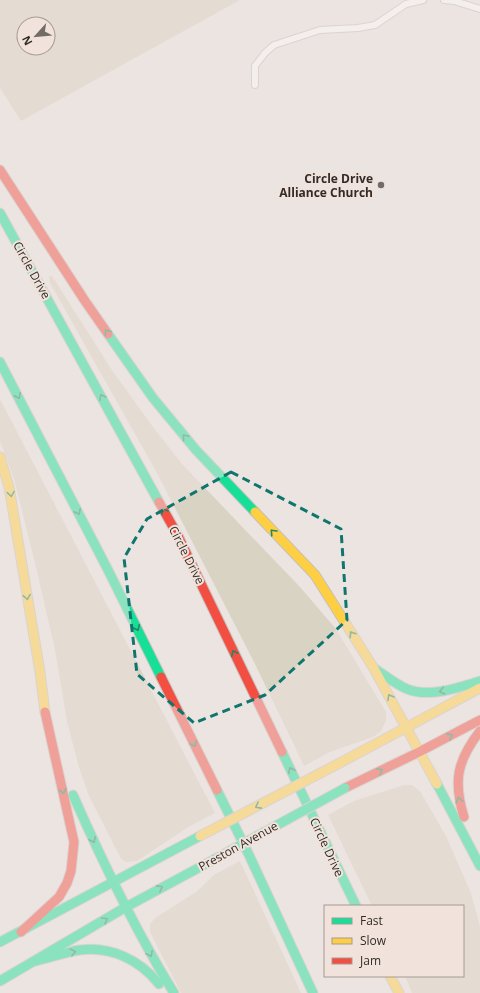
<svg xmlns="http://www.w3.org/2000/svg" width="480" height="993" viewBox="0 0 480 993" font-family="'Open Sans',sans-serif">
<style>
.green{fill:#d9d3c4;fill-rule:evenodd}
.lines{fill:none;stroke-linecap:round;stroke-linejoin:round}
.lane-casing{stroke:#c6c0bd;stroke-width:8}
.fast-casing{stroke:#c6c0bd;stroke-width:11}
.slow-casing{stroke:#c6c0bd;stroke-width:11}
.jam-casing{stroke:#c6c0bd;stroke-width:11}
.lane{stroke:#fcfbfa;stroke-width:6}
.fast{stroke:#16e098;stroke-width:9}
.slow{stroke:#ffcf43;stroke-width:9}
.jam{stroke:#f24e42;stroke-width:9}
.fast-bridge-casing{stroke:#c6c0bd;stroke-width:11;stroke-linecap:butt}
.slow-bridge-casing{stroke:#c6c0bd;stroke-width:11;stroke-linecap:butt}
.fast-bridge{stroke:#16e098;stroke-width:9}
.slow-bridge{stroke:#ffcf43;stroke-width:9}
.oneway{stroke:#248660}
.marked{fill:none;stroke:#0f766e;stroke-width:3;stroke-dasharray:8 5;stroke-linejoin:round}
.poi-dot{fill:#726c69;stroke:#f1e3db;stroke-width:1.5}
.labels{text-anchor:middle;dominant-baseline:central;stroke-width:4;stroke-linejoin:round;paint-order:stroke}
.poi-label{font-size:12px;font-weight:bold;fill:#312c29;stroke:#f1e3db;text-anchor:end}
.street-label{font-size:12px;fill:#312c29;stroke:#f1e3db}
</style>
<rect width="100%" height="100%" fill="#ece4e0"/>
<!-- green -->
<g class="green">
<path d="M0 0H240L21 121 0 88ZM24 24H48V48H24Z"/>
<polygon points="50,276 52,276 112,370 150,423 182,464 300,587 336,629 386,712 386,721 381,731 373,737 330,752 304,766 255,664 157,473 50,283 49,277"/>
<polygon points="0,399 215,813 190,826 137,861 126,862 121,859 88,794 78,764 67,722 55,650 35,563 14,479 0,441"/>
<polygon points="404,785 412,785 420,791 446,836 471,893 480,927 480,993 412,993 405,976 463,976 463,906 372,906 328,815 354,801"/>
<polygon points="240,861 301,993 181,993 150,932 150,924 155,918 196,892 215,874"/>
</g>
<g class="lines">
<defs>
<g id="lane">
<polyline points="444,0 454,1 480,9"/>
<polyline points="255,85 255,66 265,53 274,45 320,30 358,28 375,25 406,4 423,0"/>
</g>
<g id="fast">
<polyline points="0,213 159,502"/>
<polyline points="108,334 153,398 196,450 255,512"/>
<polyline points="0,362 108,570 161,677"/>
<path d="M375 669C385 675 395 684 407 689 430 698 457 688 480 681"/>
<polyline points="282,752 356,906"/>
<polyline points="437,784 480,866"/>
<polyline points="217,790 249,855 313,993"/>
<path d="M73 795C103 863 135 930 174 993"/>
<polyline points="0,942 200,836"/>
<path d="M35 961C50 958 65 952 80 950 111 946 140 960 159 984"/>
<polyline points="0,981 126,907 215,859"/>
</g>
<g id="slow">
<polyline points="0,457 9,487 40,672 45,712"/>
<polyline points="255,512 315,575 373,667 437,784"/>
<polyline points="334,766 480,688"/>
<polyline points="390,976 399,993"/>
</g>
<g id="jam">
<polyline points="0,170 85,301 108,334"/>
<polyline points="159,502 177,534 282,752"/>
<polyline points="161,677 217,790"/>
<polyline points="345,788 419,752 480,720"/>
<path d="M464 817C453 781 457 761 480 731"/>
<polyline points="21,932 59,897 67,883 71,871 74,842 45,712"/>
</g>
</defs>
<!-- lane casing -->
<use href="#lane" class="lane-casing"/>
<!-- fast casing -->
<use href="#fast" class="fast-casing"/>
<!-- slow casing -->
<use href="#slow" class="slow-casing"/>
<!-- jam casing -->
<use href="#jam" class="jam-casing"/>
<!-- lane -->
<use href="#lane" class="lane"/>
<!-- fast -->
<use href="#fast" class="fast"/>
<!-- slow -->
<use href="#slow" class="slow"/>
<!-- jam -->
<use href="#jam" class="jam"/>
<defs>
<polyline id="fast-bridge" points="215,859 345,788"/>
<polyline id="slow-bridge" points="200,836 334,766"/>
</defs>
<!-- fast-bridge casing -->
<use href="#fast-bridge" class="fast-bridge-casing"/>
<!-- slow-bridge casing -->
<use href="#slow-bridge" class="slow-bridge-casing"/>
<!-- fast-bridge -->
<use href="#fast-bridge" class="fast-bridge"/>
<!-- slow-bridge -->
<use href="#slow-bridge" class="slow-bridge"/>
</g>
<!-- one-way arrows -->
<defs><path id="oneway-chevron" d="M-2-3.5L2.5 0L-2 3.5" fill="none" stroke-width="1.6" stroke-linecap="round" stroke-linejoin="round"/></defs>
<g class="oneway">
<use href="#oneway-chevron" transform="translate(107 332) rotate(-125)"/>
<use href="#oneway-chevron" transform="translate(18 396) rotate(63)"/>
<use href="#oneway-chevron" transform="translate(102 397) rotate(-119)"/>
<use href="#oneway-chevron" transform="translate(185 437) rotate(-130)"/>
<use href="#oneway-chevron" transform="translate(11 494) rotate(81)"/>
<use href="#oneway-chevron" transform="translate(164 511) rotate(-119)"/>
<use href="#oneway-chevron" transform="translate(78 512) rotate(63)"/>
<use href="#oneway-chevron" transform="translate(273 532) rotate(-133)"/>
<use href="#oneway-chevron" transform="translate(27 597) rotate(81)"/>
<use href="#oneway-chevron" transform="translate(137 628) rotate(64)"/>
<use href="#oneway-chevron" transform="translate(352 634) rotate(-123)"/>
<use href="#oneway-chevron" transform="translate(234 653) rotate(-116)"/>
<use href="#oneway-chevron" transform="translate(442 691) rotate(169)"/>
<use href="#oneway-chevron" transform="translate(390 697) rotate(-119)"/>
<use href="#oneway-chevron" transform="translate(450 736) rotate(-28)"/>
<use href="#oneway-chevron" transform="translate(194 744) rotate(64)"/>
<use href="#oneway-chevron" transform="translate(291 770) rotate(-115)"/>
<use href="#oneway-chevron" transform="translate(380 771) rotate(-26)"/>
<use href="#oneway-chevron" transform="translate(63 791) rotate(78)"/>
<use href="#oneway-chevron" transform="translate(459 800) rotate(-104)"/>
<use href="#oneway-chevron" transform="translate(258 806) rotate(152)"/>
<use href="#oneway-chevron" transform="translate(93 840) rotate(65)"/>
<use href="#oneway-chevron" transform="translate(160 888) rotate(-28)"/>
<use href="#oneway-chevron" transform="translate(105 920) rotate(-30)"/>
<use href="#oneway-chevron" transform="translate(73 952) rotate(-14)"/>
<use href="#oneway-chevron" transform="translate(150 954) rotate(63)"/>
</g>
<!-- marked area -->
<path d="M0 0H480V993H0ZM231 472 341 529 347 620 265 695 194 723 137 674 124 558 147 519Z" fill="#ece4e0" fill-opacity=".55" fill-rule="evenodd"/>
<path class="marked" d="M231 472 341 529 347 620 265 695 194 723 137 674 124 558 147 519Z"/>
<!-- markers -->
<circle class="poi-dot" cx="381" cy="185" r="4"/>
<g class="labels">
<!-- poi labels -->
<g class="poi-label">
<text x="373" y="178">Circle Drive<tspan x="373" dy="14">Alliance Church</tspan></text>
</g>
<!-- street labels -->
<g class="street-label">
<text transform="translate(32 270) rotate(61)">Circle Drive</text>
<text transform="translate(187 555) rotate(63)">Circle Drive</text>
<text transform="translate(238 846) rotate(-29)">Preston Avenue</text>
<text transform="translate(327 847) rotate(65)">Circle Drive</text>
</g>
</g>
<!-- legend -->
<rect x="324" y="905" width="140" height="72" fill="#f1e3db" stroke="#a49a94"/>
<rect x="332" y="918" width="20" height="6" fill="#16e098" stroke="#a49a94"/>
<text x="360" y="925" font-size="12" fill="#312c29">Fast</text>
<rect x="332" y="938" width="20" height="6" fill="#ffcf43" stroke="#a49a94"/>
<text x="360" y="945" font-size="12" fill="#312c29">Slow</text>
<rect x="332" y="958" width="20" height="6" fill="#f24e42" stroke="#a49a94"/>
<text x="360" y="965" font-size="12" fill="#312c29">Jam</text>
<!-- north arrow -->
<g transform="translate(36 36) rotate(243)"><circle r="19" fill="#f1e3db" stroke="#a49a94"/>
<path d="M0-3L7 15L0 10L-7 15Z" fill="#726c69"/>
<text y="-6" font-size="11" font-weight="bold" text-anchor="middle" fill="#312c29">N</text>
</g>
</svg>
